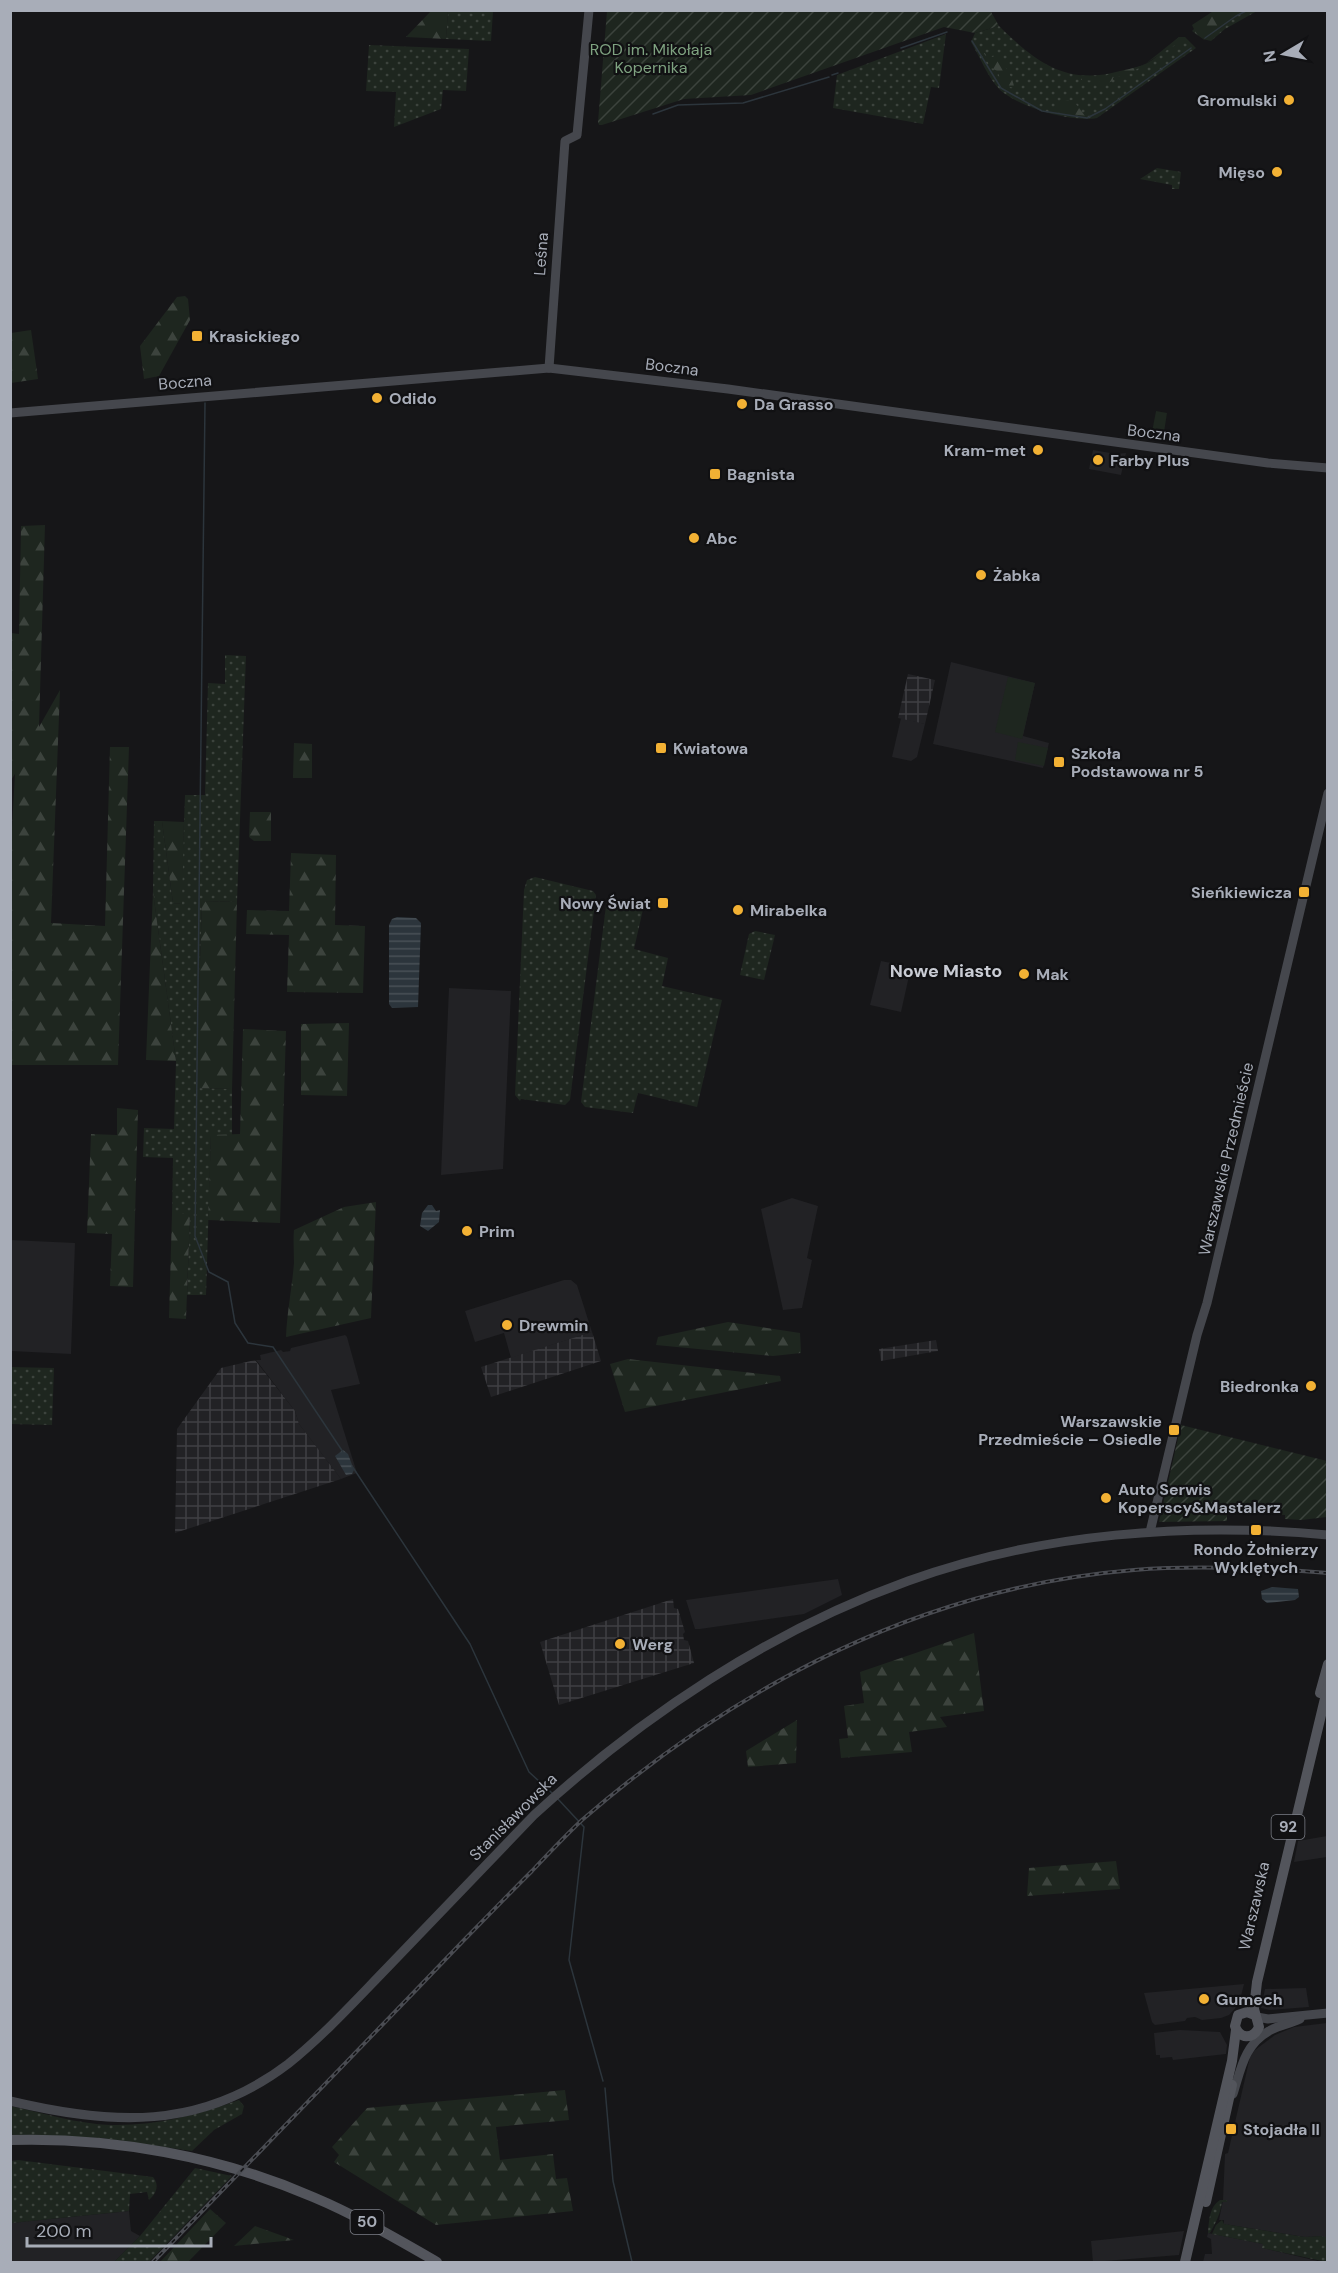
<svg xmlns="http://www.w3.org/2000/svg" width="1338" height="2273" viewBox="0 0 1338 2273" font-family="'DM Sans',sans-serif">
<style>
.built{fill:#222225}
.industrial{fill:url(#industrial-grid)}
.grass{fill:url(#grass-dots)}
.forest{fill:url(#forest-firs)}
.garden{fill:url(#garden-furrows)}
.pitch{fill:#1e261f}
.water{fill:url(#water-rules)}
.lines{fill:none;stroke-linecap:round;stroke-linejoin:round}
.stream{stroke:#2c353c;stroke-width:1.5}
.secondary{stroke:#45474d;stroke-width:9}
.primary{stroke:#53555c;stroke-width:10}
.rail-casing{stroke:#4a4c52;stroke-width:4}
.rail{stroke:#111113;stroke-width:1.5;stroke-dasharray:4.5;stroke-linecap:butt}
.poi-dot{fill:#f2b134;stroke:#111113;stroke-width:2}
.labels{text-anchor:middle;dominant-baseline:central;stroke-width:4.5;stroke-linejoin:round;paint-order:stroke}
.shield{fill:#111113;stroke:#7b7e86;stroke-width:1.5}
.shield-label{font-size:15px;font-weight:bold;fill:#a8adb8}
.park-label{font-size:16px;fill:#7fa381;stroke:#111113}
.poi-label{font-size:16px;font-weight:bold;fill:#a8adb8;stroke:#111113;text-anchor:start}
.street-label{font-size:16px;fill:#a8adb8;stroke:#111113}
.neighbourhood-label{font-size:18px;font-weight:bold;fill:#c9ccd4;stroke:#111113}
</style>
<defs>
<pattern id="industrial-grid" width="8" height="8" patternUnits="userSpaceOnUse" patternTransform="scale(1.5)"><rect width="8" height="8" fill="#222225"/><path d="M0 4h8M4 0v8" fill="none" stroke="#3f3f43"/></pattern>
<pattern id="grass-dots" width="8" height="8" patternUnits="userSpaceOnUse" patternTransform="scale(1.5)"><rect width="8" height="8" fill="#1e261f"/><path d="M2 2h.1M6 6h.1" fill="none" stroke="#3c433d" stroke-width="1.8" stroke-linecap="round"/></pattern>
<pattern id="forest-firs" width="22" height="20" patternUnits="userSpaceOnUse" patternTransform="scale(1.5)"><rect width="22" height="20" fill="#1e261f"/><path d="M5 1l3.5 6h-7zM16 11l3.5 6h-7z" fill="#3c433d"/></pattern>
<pattern id="garden-furrows" width="10" height="10" patternUnits="userSpaceOnUse" patternTransform="scale(1.5)"><rect width="10" height="10" fill="#1e261f"/><path d="M-1 1l2-2M0 10L10 0M9 11l2-2" fill="none" stroke="#3c433d"/></pattern>
<pattern id="water-rules" width="6" height="5" patternUnits="userSpaceOnUse" patternTransform="scale(1.5)"><rect width="6" height="5" fill="#2c353c"/><path d="M0 2.5h6" fill="none" stroke="#485056"/></pattern>
</defs>
<rect width="100%" height="100%" fill="#161618"/>
<!-- built -->
<g class="built">
<polygon points="1093,450 1116,454 1126,453 1121,475 1089,469"/>
<polygon points="951,662 1035,683 1023,736 1049,743 1043,768 933,744"/>
<polygon points="901,718 925,724 917,757 911,761 892,757"/>
<polygon points="881,961 911,967 901,1012 870,1005"/>
<polygon points="449,988 511,991 503,1169 441,1175"/>
<polygon points="792,1198 818,1206 807,1258 812,1260 802,1308 783,1310 761,1209"/>
<polygon points="11,1240 75,1243 71,1354 11,1351"/>
<polygon points="564,1280 571,1280 577,1285 592,1332 511,1358 504,1333 475,1342 465,1311"/>
<polygon points="345,1335 347,1337 360,1384 331,1390 357,1473 341,1479 299,1424 295,1411 256,1360 261,1360 260,1355 281,1350 283,1352 290,1351 291,1348"/>
<polygon points="838,1579 842,1595 804,1614 700,1629 695,1629 686,1600"/>
<polygon points="1327,1836 1327,1857 1294,1862 1298,1841"/>
<polygon points="1244,1984 1239,2004 1229,2015 1221,2018 1202,2020 1195,2017 1187,2018 1185,2021 1155,2025 1152,2022 1144,1993"/>
<polygon points="1306,1988 1309,2007 1270,2010 1261,2008 1265,1989"/>
<polygon points="1327,2023 1327,2237 1323,2238 1323,2236 1305,2237 1224,2224 1224,2220 1219,2220 1223,2200 1225,2154 1228,2153 1250,2057 1255,2050 1275,2035 1294,2027"/>
<polygon points="1180,2030 1220,2032 1227,2045 1226,2054 1173,2060 1172,2057 1160,2058 1160,2055 1156,2055 1154,2033"/>
<polygon points="129,2211 131,2231 140,2236 114,2262 11,2262 11,2223"/>
<polygon points="1184,2231 1179,2255 1093,2262 1091,2241"/>
<polygon points="1208,2233 1263,2244 1263,2248 1322,2262 1203,2262 1205,2254 1212,2254 1211,2239 1207,2237"/>
</g>
<!-- industrial -->
<g class="industrial">
<polygon points="908,674 935,680 925,724 898,718"/>
<polygon points="592,1332 601,1361 491,1397 481,1367"/>
<polygon points="936,1340 938,1351 881,1361 879,1349"/>
<polygon points="255,1360 295,1411 299,1424 341,1479 175,1533 177,1429 221,1368"/>
<polygon points="673,1599 674,1608 678,1609 685,1632 683,1634 684,1640 688,1641 694,1663 559,1705 540,1642"/>
</g>
<!-- grass -->
<g class="grass">
<polygon points="448,11 493,11 491,41 446,39"/>
<polygon points="1244,11 1257,11 1225,29 1211,41 1203,39"/>
<path d="M999 26C1036 62 1066 86 1120 71 1128 69 1136 68 1143 65 1156 60 1168 46 1179 37H1185L1196 48 1097 118C1072 123 1019 107 1000 90 988 78 980 57 971 42L975 33Z"/>
<polygon points="946,34 939,88 931,87 923,124 833,108 837,75"/>
<polygon points="369,45 469,49 466,91 443,90 441,109 394,127 396,92 366,91"/>
<polygon points="1157,168 1181,172 1179,189 1172,189 1172,185 1140,179"/>
<polygon points="225,655 246,656 237,902 202,901 196,1088 232,1089 232,1135 211,1135 206,1295 187,1295 190,1215 172,1214 173,1158 143,1157 144,1128 174,1129 176,1061 153,892 154,821 162,821 173,903 181,904 185,795 205,795 208,683 225,684"/>
<polygon points="535,877 593,891 596,895 570,1100 565,1105 521,1099 520,1101 515,1095 524,890 527,880"/>
<polygon points="610,897 644,905 634,949 668,958 662,986 722,1000 697,1107 638,1093 633,1113 585,1107 581,1102 607,898"/>
<polygon points="755,931 775,935 764,980 740,975 749,934"/>
<polygon points="11,1367 54,1368 52,1425 11,1424"/>
<path d="M239 2100 244 2106 242 2114 214 2130 192 2151 102 2138 11 2136 10 2106C43 2113 78 2124 111 2125 156 2126 197 2115 239 2100Z"/>
<path d="M18 2160 153 2177C160 2185 156 2194 149 2200L147 2192 130 2194 129 2211 11 2223V2161Z"/>
<polygon points="195,2168 232,2176 149,2262 114,2262 140,2236"/>
<path d="M1220 2200H1227V2202H1222C1220 2215 1216 2222 1210 2233H1208C1209 2222 1209 2207 1220 2200Z"/>
<polygon points="1222,2220 1224,2224 1305,2237 1323,2236 1323,2237 1327,2237 1327,2262 1262,2248 1263,2244 1212,2234 1216,2225"/>
</g>
<!-- forest -->
<g class="forest">
<polygon points="1215,10 1244,11 1203,39 1192,31 1194,29 1192,25"/>
<polygon points="431,11 448,11 446,39 406,37"/>
<polygon points="1179,37 1186,38 1123,78 1121,76 1113,78 1113,81 1101,85 1099,81 1081,80 1081,75 1100,77 1144,65"/>
<path d="M984 53H988L992 57 997 55C1003 63 1014 78 1014 88L1007 86 1001 80 997 71 990 67Z"/>
<polygon points="1073,100 1085,116 1057,112 1055,110 1057,102"/>
<polygon points="185,296 188,299 190,320 159,376 144,379 140,346 177,297"/>
<polygon points="31,330 38,379 11,383 11,333"/>
<polygon points="45,525 39,727 60,690 51,923 105,926 110,747 129,747 118,1065 11,1065 10,863 15,774 11,780 11,633 19,634 21,526"/>
<polygon points="294,743 312,744 312,778 293,778"/>
<polygon points="250,812 271,812 271,841 254,841 249,837"/>
<polygon points="162,821 184,822 182,904 173,903"/>
<polygon points="291,853 336,855 335,925 365,926 363,993 287,992 289,935 246,934 247,910 289,911"/>
<polygon points="153,892 176,1061 146,1060"/>
<polygon points="202,901 237,902 232,1089 196,1088"/>
<polygon points="349,1023 347,1096 301,1095 301,1024"/>
<polygon points="243,1029 286,1031 280,1223 208,1220 211,1135 240,1134"/>
<polygon points="117,1108 138,1110 133,1287 110,1286 112,1234 87,1233 91,1134 117,1135"/>
<path d="M376 1202 371 1318 286 1337C287 1312 292 1288 294 1263 294 1252 293 1241 294 1230L344 1207Z"/>
<polygon points="172,1214 190,1214 186,1319 169,1318"/>
<polygon points="728,1322 800,1333 801,1353 773,1356 656,1345 658,1337"/>
<polygon points="628,1359 780,1376 781,1381 625,1412 610,1364"/>
<polygon points="974,1633 984,1711 940,1717 947,1727 909,1732 912,1752 841,1758 839,1739 848,1738 844,1706 864,1703 860,1672"/>
<polygon points="797,1720 796,1763 748,1767 746,1751"/>
<polygon points="1116,1861 1120,1889 1027,1896 1029,1868"/>
<polygon points="565,2090 569,2120 496,2127 500,2160 553,2154 556,2179 567,2178 573,2211 436,2225 334,2162 339,2155 332,2147 367,2108"/>
<polygon points="210,2209 226,2223 188,2262 160,2262"/>
<polygon points="255,2226 294,2240 234,2246"/>
</g>
<!-- garden -->
<g class="garden">
<polygon points="990,10 999,26 975,33 944,27 751,95 684,99 602,125 599,125 598,122 607,11"/>
<polygon points="1181,1425 1327,1461 1327,1517 1301,1520 1285,1519 1285,1515 1227,1511 1227,1521 1159,1522"/>
</g>
<!-- pitch -->
<g class="pitch">
<polygon points="1156,411 1167,413 1163,439 1151,437"/>
<polygon points="1008,677 1035,683 1022,739 995,732"/>
<polygon points="1018,742 1048,748 1044,766 1015,760"/>
</g>
<!-- water -->
<g class="water">
<polygon points="397,917 416,918 421,923 418,1007 392,1008 389,1004 389,925 392,919"/>
<polygon points="428,1205 432,1205 436,1211 440,1210 439,1222 428,1231 420,1226 422,1213"/>
<polygon points="343,1450 348,1454 354,1470 352,1474 346,1475 335,1456"/>
<polygon points="1272,1587 1298,1589 1299,1597 1295,1600 1267,1603 1262,1599 1261,1591"/>
</g>
<g class="lines">
<!-- stream -->
<g class="stream">
<polyline points="1205,38 1236,16 1248,10"/>
<polyline points="972,41 1001,88 1042,111 1087,118 1105,109 1191,48"/>
<polyline points="901,48 947,32"/>
<polyline points="832,75 838,73"/>
<polyline points="653,114 678,105 743,103 829,77"/>
<polyline points="205,403 195,1236 209,1272 228,1282 235,1323 248,1343 273,1347 343,1452"/>
<polyline points="352,1466 470,1644 529,1772 552,1793"/>
<polyline points="557,1798 584,1827 569,1960 603,2081"/>
<polyline points="605,2088 613,2181 632,2262"/>
</g>
<!-- secondary -->
<g class="secondary">
<polyline points="549,368 565,141 577,135 589,10"/>
<polyline points="10,413 549,368 728,389 1268,463 1328,468"/>
<polyline points="1150,1532 1197,1335 1207,1303 1328,793"/>
<polyline points="1257,2017 1268,2019 1328,2013"/>
<path d="M1233 2094C1241 2069 1244 2045 1269 2031 1279 2025 1290 2024 1300 2019"/>
<path d="M10 2101C111 2125 200 2131 288 2064 323 2036 354 2002 386 1969 435 1918 484 1867 534 1815 642 1716 769 1631 908 1581 1041 1533 1188 1522 1328 1535"/>
</g>
<!-- primary -->
<g class="primary">
<polyline points="1320,1693 1328,1664"/>
<path d="M1255 2015 1247 2012 1238 2015 1235 2026C1239 2039 1253 2040 1259 2027L1254 2009 1257 1982 1328 1686"/>
<path d="M10 2140C112 2137 219 2156 313 2197 356 2215 397 2239 437 2262"/>
<polyline points="1206,2202 1232,2085"/>
<polyline points="1185,2262 1232,2061 1236,2030"/>
</g>
<defs>
<path id="rail" d="M153 2262C241 2171 329 2080 417 1989 455 1949 493 1910 532 1871 548 1854 565 1836 582 1820 739 1684 924 1587 1134 1570 1199 1565 1263 1568 1328 1573"/>
</defs>
<!-- rail casing -->
<use href="#rail" class="rail-casing"/>
<!-- rail -->
<use href="#rail" class="rail"/>
</g>
<!-- markers -->
<g class="poi-dot">
<circle cx="1289" cy="100" r="6"/>
<circle cx="1277" cy="172" r="6"/>
<rect x="191" y="330" width="12" height="12" rx="3"/>
<circle cx="377" cy="398" r="6"/>
<circle cx="742" cy="404" r="6"/>
<circle cx="1038" cy="450" r="6"/>
<circle cx="1098" cy="460" r="6"/>
<rect x="709" y="468" width="12" height="12" rx="3"/>
<circle cx="694" cy="538" r="6"/>
<circle cx="981" cy="575" r="6"/>
<rect x="655" y="742" width="12" height="12" rx="3"/>
<rect x="1053" y="756" width="12" height="12" rx="3"/>
<rect x="1298" y="886" width="12" height="12" rx="3"/>
<rect x="657" y="897" width="12" height="12" rx="3"/>
<circle cx="738" cy="910" r="6"/>
<circle cx="1024" cy="974" r="6"/>
<circle cx="467" cy="1231" r="6"/>
<circle cx="507" cy="1325" r="6"/>
<circle cx="1311" cy="1386" r="6"/>
<rect x="1168" y="1424" width="12" height="12" rx="3"/>
<circle cx="1106" cy="1498" r="6"/>
<rect x="1250" y="1524" width="12" height="12" rx="3"/>
<circle cx="620" cy="1644" r="6"/>
<circle cx="1204" cy="1999" r="6"/>
<rect x="1225" y="2123" width="12" height="12" rx="3"/>
</g>
<g class="labels">
<!-- shield labels -->
<g class="shield">
<rect x="1271.5" y="1815" width="33" height="24" rx="4.5"/>
<rect x="350.5" y="2210" width="33" height="24" rx="4.5"/>
</g>
<g class="shield-label">
<text x="1288" y="1827">92</text>
<text x="367" y="2222">50</text>
</g>
<!-- park labels -->
<g class="park-label">
<text x="651" y="49">ROD im. Mikołaja<tspan x="651" dy="18">Kopernika</tspan></text>
</g>
<!-- poi labels -->
<g class="poi-label">
<text x="1277" y="100" text-anchor="end">Gromulski</text>
<text x="1265" y="172" text-anchor="end">Mięso</text>
<text x="209" y="336">Krasickiego</text>
<text x="389" y="398">Odido</text>
<text x="754" y="404">Da Grasso</text>
<text x="1026" y="450" text-anchor="end">Kram-met</text>
<text x="1110" y="460">Farby Plus</text>
<text x="727" y="474">Bagnista</text>
<text x="706" y="538">Abc</text>
<text x="993" y="575">Żabka</text>
<text x="673" y="748">Kwiatowa</text>
<text x="1071" y="753">Szkoła<tspan x="1071" dy="18">Podstawowa nr 5</tspan></text>
<text x="1292" y="892" text-anchor="end">Sieńkiewicza</text>
<text x="651" y="903" text-anchor="end">Nowy Świat</text>
<text x="750" y="910">Mirabelka</text>
<text x="1036" y="974">Mak</text>
<text x="479" y="1231">Prim</text>
<text x="519" y="1325">Drewmin</text>
<text x="1299" y="1386" text-anchor="end">Biedronka</text>
<text x="1162" y="1421" text-anchor="end">Warszawskie<tspan x="1162" dy="18">Przedmieście – Osiedle</tspan></text>
<text x="1118" y="1489">Auto Serwis<tspan x="1118" dy="18">Koperscy&amp;Mastalerz</tspan></text>
<text x="1256" y="1549" text-anchor="middle">Rondo Żołnierzy<tspan x="1256" dy="18">Wyklętych</tspan></text>
<text x="632" y="1644">Werg</text>
<text x="1216" y="1999">Gumech</text>
<text x="1243" y="2129">Stojadła II</text>
</g>
<!-- street labels -->
<g class="street-label">
<text transform="translate(541 254) rotate(-86)">Leśna</text>
<text transform="translate(672 367) rotate(7)">Boczna</text>
<text transform="translate(185 382) rotate(-5)">Boczna</text>
<text transform="translate(1154 433) rotate(7)">Boczna</text>
<text transform="translate(1226 1159) rotate(-77)">Warszawskie Przedmieście</text>
<text transform="translate(513 1817) rotate(-45)">Stanisławowska</text>
<text transform="translate(1254 1906) rotate(-77)">Warszawska</text>
</g>
<!-- neighbourhood labels -->
<g class="neighbourhood-label">
<text x="946" y="971">Nowe Miasto</text>
</g>
</g>
<!-- border -->
<rect width="1338" height="2273" fill="none" stroke="#a8adb8" stroke-width="24"/>
<!-- north arrow -->
<g transform="translate(1284 54) rotate(260)" stroke="#111113" stroke-width="4.5" paint-order="stroke">
<path d="M0-4.5L10 22L0 15L-10 22Z" fill="#a8adb8"/>
<text y="-9" font-size="16" font-weight="bold" text-anchor="middle" fill="#a8adb8">N</text>
</g>
<!-- scale -->
<path d="M27 2237v9h184v-9" fill="none" stroke="#a8adb8" stroke-width="3"/>
<text x="36" y="2237" font-size="18" fill="#a8adb8" stroke="#111113" stroke-width="4.5" paint-order="stroke">200 m</text>
</svg>
